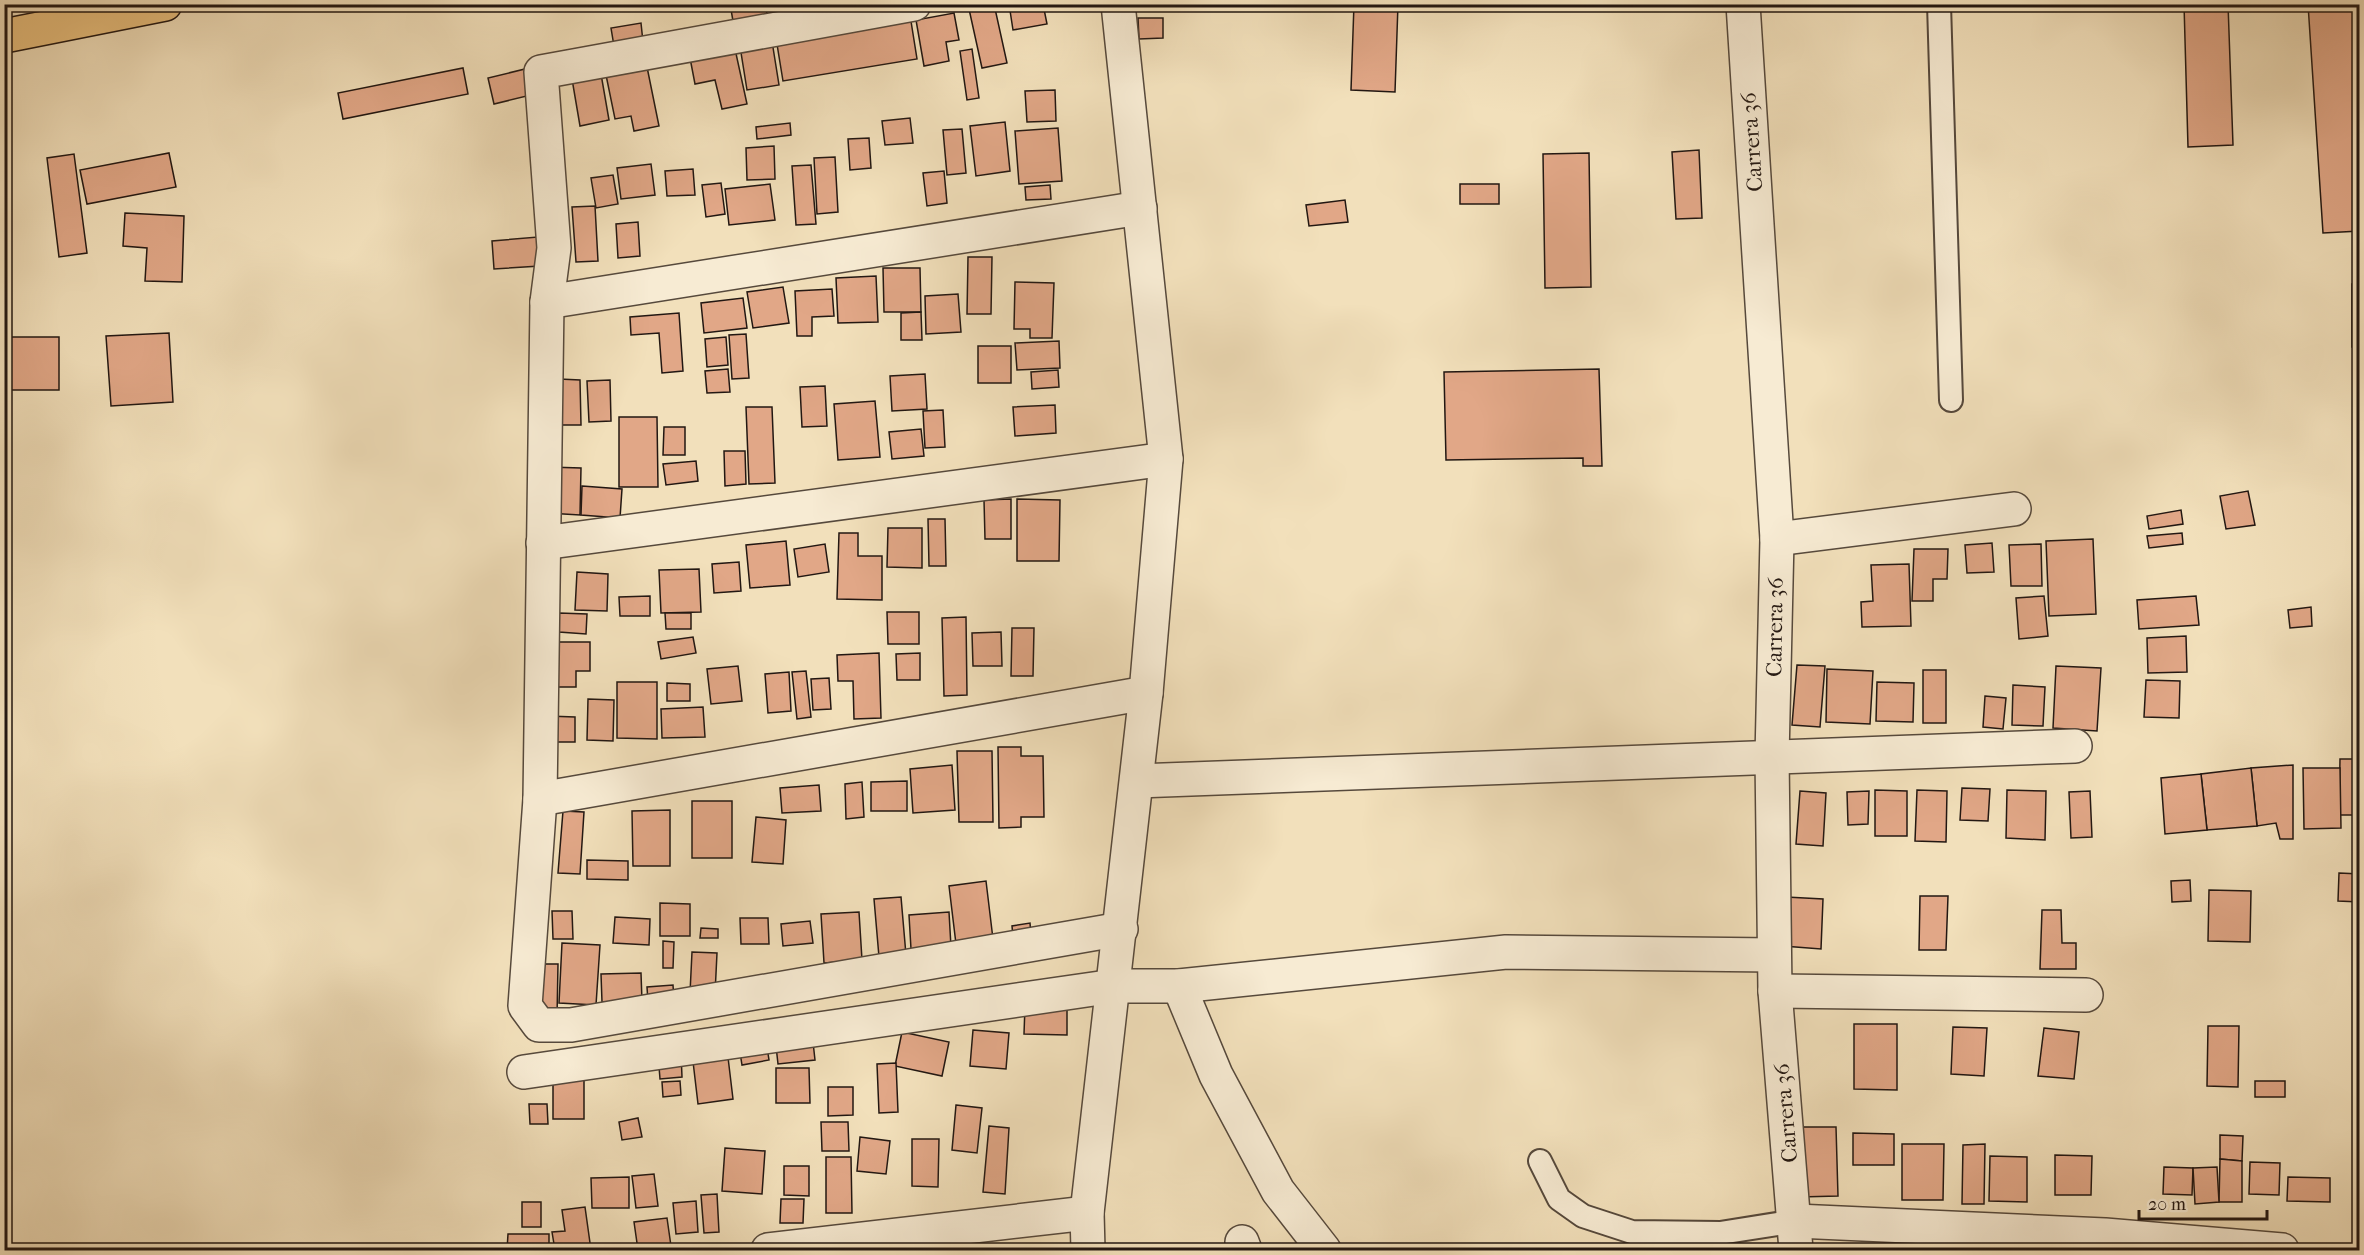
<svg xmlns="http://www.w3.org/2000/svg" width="2364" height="1255" viewBox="0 0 2364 1255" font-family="'IM FELL French Canon',serif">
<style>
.building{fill:#e1a787;stroke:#221712;stroke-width:1.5}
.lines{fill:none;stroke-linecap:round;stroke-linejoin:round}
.service-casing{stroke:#56493c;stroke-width:26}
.minor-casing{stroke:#56493c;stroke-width:36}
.trunk-casing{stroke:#221712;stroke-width:36}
.service{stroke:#f7ebd3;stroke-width:22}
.minor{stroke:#f7ebd3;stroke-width:33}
.trunk{stroke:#e9c07e;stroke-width:33}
.labels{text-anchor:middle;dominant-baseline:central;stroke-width:4.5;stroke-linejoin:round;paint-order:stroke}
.street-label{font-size:22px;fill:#221712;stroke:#f7ebd3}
</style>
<rect width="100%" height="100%" fill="#f2e0bb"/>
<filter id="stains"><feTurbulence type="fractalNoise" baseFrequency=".00333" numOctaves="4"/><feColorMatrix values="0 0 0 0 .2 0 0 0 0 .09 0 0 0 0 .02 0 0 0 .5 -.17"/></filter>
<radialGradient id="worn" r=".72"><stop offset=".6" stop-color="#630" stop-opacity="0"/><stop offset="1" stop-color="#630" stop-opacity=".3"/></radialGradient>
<!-- building -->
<g class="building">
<polygon points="730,4 765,4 767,14 733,21"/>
<polygon points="988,4 994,4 1007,63 982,68 969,9"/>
<polygon points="1009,4 1043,4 1047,24 1013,30"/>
<polygon points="1354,4 1398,4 1395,92 1351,90"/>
<polygon points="1662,4 1706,4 1663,11"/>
<polygon points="2184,4 2228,4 2233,145 2188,147"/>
<polygon points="2308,4 2360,4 2360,231 2323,233"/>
<polygon points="954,13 959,40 946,42 949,61 924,66 916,20"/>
<polygon points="910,15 917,59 783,81 776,38"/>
<polygon points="1138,18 1163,18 1163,38 1139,39"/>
<polygon points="641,23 643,42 614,46 611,28"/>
<polygon points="771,35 779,85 747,90 739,40"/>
<polygon points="735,49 747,104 722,109 715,80 695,84 690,58"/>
<polygon points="972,49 979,98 967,100 960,51"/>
<polygon points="647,67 659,126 634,131 631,116 615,119 606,75"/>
<polygon points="463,68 468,94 343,119 338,93"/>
<polygon points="525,69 531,95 494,104 488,78"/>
<polygon points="601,74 609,120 580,126 572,79"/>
<polygon points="1055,90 1056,121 1027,122 1025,91"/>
<polygon points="910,118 913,143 885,145 882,121"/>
<polygon points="1005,122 1010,171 976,176 970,126"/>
<polygon points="790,123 791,135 757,139 756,127"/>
<polygon points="1058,128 1062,181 1019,184 1015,131"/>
<polygon points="962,129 966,173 947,175 943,130"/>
<polygon points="869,138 871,168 850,170 848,139"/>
<polygon points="774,146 775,179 747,180 746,148"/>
<polygon points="1699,150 1702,218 1676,219 1672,152"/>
<polygon points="169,153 176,187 87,204 80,170"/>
<polygon points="1589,153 1591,287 1545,288 1543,154"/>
<polygon points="74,154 87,253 59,257 47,158"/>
<polygon points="835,157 838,212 817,214 814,158"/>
<polygon points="651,164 655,195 621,199 617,168"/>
<polygon points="811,165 816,224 796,225 792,166"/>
<polygon points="693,169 695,195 667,196 665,171"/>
<polygon points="944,171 947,203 927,206 923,173"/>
<polygon points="613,175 618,204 596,208 591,178"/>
<polygon points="721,183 725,214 706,217 702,185"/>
<polygon points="770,184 775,220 729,225 725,189"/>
<rect x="1460" y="184" width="39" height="20"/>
<polygon points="1050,185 1051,199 1026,200 1025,187"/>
<polygon points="1345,200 1348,222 1309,226 1306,205"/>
<polygon points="595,206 598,261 576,262 572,207"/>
<polygon points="125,213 184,216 182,282 145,281 147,248 123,246"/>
<polygon points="638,222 640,256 618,258 616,224"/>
<polygon points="538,237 540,266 494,269 492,241"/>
<polygon points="968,257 992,257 991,314 967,314"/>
<polygon points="883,268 920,268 921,312 884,312"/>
<polygon points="876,276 878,322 838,323 836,278"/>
<polygon points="1015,282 1054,283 1052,338 1030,338 1030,329 1014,329"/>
<rect x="2352" y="284" width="8" height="63"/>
<polygon points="783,287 789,323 753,328 747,292"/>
<polygon points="832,289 834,316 812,317 812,336 797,336 795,291"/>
<polygon points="958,294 961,332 926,334 925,296"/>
<polygon points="743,298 747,328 704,333 701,303"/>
<polygon points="921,312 922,340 901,340 901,313"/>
<polygon points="679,313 683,371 662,373 659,333 631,335 630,317"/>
<polygon points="169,333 173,402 111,406 106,336"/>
<polygon points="746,334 749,378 732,379 729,335"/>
<rect x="4" y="337" width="55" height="53"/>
<polygon points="726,337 728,365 707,367 705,339"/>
<polygon points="1059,341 1060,368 1017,370 1015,343"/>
<rect x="978" y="346" width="33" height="37"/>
<polygon points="728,369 730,392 707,393 705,371"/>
<polygon points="1599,369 1602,466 1583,466 1583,458 1446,460 1444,372"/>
<polygon points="1058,370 1059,387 1032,389 1031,372"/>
<polygon points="925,374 927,409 892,411 890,376"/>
<polygon points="559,379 580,380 581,425 560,425"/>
<polygon points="610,380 611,421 589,422 587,381"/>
<polygon points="825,386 827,426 802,427 800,387"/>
<polygon points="875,401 880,457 838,460 834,404"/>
<polygon points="1055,405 1056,433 1015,436 1013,407"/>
<polygon points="746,407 772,407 775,483 749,484"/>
<polygon points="943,410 945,447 925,448 923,411"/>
<polygon points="619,417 657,417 658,487 619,487"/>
<polygon points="664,427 685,427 685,455 663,455"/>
<polygon points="921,429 924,456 892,459 889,432"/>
<polygon points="724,451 745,451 746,484 725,486"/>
<polygon points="696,461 698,481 666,485 663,464"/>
<polygon points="548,467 581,468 580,515 547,513"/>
<polygon points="582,486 622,489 620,518 581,515"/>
<polygon points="2248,491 2255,525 2226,529 2220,496"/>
<polygon points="1011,499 1011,539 985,539 984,500"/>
<polygon points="1017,499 1060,500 1059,561 1017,561"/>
<polygon points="2181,510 2183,524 2149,529 2147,516"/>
<polygon points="928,519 945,519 946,566 929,566"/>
<polygon points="888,528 922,528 922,568 887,567"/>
<polygon points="839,533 858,533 858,556 882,556 882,600 837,599"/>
<polygon points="2182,533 2183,544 2149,548 2147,536"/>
<polygon points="2093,539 2096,614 2049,616 2046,541"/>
<polygon points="786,541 790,585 750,588 746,545"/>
<polygon points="1992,543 1994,572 1967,573 1965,545"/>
<polygon points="825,544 829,572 798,577 794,549"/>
<polygon points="2041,544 2042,586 2011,586 2009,545"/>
<polygon points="1914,549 1948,549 1947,579 1933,579 1933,601 1912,601"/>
<polygon points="739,562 741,591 714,593 712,564"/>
<polygon points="1909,564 1911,626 1862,627 1861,602 1873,601 1871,565"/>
<polygon points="699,569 701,612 661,613 659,570"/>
<polygon points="577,572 608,574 607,611 575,610"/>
<polygon points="650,596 650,616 620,616 619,597"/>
<polygon points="2044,596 2048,636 2019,639 2016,598"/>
<polygon points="2196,596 2199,625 2139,629 2137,600"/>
<polygon points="2311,607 2312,626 2290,628 2288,610"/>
<polygon points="887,612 919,612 919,644 888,644"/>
<polygon points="559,613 587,614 586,634 559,632"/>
<polygon points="665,613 691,613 691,629 666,629"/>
<polygon points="966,617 967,695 944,696 942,618"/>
<polygon points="1012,628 1034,628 1033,676 1011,676"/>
<polygon points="1001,632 1002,666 973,666 972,633"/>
<polygon points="2186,636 2187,672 2148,673 2147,638"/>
<polygon points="693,637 696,653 661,659 658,642"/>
<polygon points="547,642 590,642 590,671 576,671 576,687 558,687"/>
<polygon points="879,653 881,718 854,719 853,681 838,681 837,655"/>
<polygon points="920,653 920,680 897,680 896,654"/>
<polygon points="1797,665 1825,666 1820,727 1792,725"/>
<polygon points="738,666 742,701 711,704 707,669"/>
<polygon points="2056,666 2101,668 2097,731 2053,728"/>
<polygon points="1827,669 1873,671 1870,724 1826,722"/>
<rect x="1923" y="670" width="23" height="53"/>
<polygon points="806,671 811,717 797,719 792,672"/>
<polygon points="789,672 791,711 768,713 765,674"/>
<polygon points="829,678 831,709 813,710 811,679"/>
<polygon points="2146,680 2180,681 2179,718 2144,717"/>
<polygon points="617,682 657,682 657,739 617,738"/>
<polygon points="1877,682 1914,683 1913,722 1876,721"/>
<polygon points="667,683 690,684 690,701 667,701"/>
<polygon points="2013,685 2045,687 2043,726 2012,725"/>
<polygon points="1985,696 2006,698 2003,729 1983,727"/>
<polygon points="588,699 614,700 613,741 587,740"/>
<polygon points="703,707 705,737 662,738 661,709"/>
<polygon points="547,716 575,717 575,742 547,742"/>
<polygon points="998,747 1021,747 1021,756 1043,756 1044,817 1021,817 1021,827 999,828"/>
<polygon points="957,751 992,751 993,822 959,822"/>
<polygon points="2340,759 2360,759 2360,815 2339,815"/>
<polygon points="952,765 955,810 913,813 910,769"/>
<polygon points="2293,765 2293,839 2280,839 2276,823 2257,826 2251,768"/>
<polygon points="2251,768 2257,826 2207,830 2201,774"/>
<polygon points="2303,768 2340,768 2341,828 2304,829"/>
<polygon points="2201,774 2207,830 2165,834 2161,778"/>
<polygon points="907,781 907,811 871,811 871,782"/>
<polygon points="862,782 864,817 846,819 845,784"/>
<polygon points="819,785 821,811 782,813 780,788"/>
<polygon points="1962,788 1990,789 1988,821 1960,820"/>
<polygon points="1875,790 1907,791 1907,836 1875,836"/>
<polygon points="1917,790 1947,791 1946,842 1915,841"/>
<polygon points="2007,790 2046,791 2045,840 2006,838"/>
<polygon points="1800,791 1826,793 1823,846 1796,844"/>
<polygon points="1869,791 1868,824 1848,825 1847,792"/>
<polygon points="2090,791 2092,837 2071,838 2069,792"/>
<rect x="692" y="801" width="40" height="57"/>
<polygon points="670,810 670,866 633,866 632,811"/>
<polygon points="563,811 584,812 580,874 558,873"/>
<polygon points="756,817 786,820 783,864 752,862"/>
<polygon points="587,860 628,861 628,880 587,879"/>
<polygon points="2339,873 2360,874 2360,902 2338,901"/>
<polygon points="2190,880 2191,901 2172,902 2171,881"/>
<polygon points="986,881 993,939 956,944 949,886"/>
<polygon points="2209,890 2251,891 2250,942 2208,941"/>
<polygon points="1920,896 1948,896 1946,950 1919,950"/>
<polygon points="901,897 906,955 879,957 874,899"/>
<polygon points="1786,897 1823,899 1821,949 1783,946"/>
<polygon points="660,903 690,904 690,936 660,936"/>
<polygon points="2042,910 2061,910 2062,943 2076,943 2076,969 2040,969"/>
<polygon points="552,911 572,911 573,939 553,939"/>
<polygon points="859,912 862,960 824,963 821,914"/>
<polygon points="949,912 951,947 911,949 909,915"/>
<polygon points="615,917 650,919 649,945 613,943"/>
<polygon points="740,918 768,918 769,944 741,944"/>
<polygon points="810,921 813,943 783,946 781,924"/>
<polygon points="1030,923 1031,935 1013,937 1012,926"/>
<polygon points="701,928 718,929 718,938 700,938"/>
<polygon points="663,941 674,942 673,968 663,968"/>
<polygon points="562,943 600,945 596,1005 559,1003"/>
<polygon points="692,952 717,953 715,994 690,993"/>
<polygon points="536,964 558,964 557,1017 535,1017"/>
<polygon points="641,973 642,1001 602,1002 601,974"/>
<polygon points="673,985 674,1000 648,1002 647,987"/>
<polygon points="1025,1006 1067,1006 1067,1035 1024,1034"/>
<polygon points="1854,1024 1897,1024 1897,1090 1854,1089"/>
<polygon points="2208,1026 2239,1026 2238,1087 2207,1086"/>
<polygon points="1953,1027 1987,1028 1984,1076 1951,1074"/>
<polygon points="2044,1028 2079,1032 2074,1079 2038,1076"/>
<polygon points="973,1030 1009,1033 1006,1069 970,1066"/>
<polygon points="902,1032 949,1042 942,1076 895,1066"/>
<polygon points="812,1033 815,1060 778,1064 775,1037"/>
<polygon points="766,1041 769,1060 742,1065 739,1046"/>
<polygon points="727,1049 733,1099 698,1104 692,1053"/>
<polygon points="681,1053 682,1077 660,1079 658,1054"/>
<polygon points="896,1063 898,1112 879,1113 877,1064"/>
<polygon points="776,1068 809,1068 810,1103 776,1103"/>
<polygon points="553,1079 584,1080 584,1119 553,1119"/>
<polygon points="680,1081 681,1095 663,1097 662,1082"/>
<rect x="2255" y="1081" width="30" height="16"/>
<polygon points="828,1087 853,1087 853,1115 828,1116"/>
<polygon points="529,1104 547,1104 548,1124 530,1124"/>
<polygon points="956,1105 982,1108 977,1153 952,1150"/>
<polygon points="638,1118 642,1137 622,1140 619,1122"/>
<polygon points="821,1122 848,1122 849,1151 822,1151"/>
<polygon points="989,1126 1009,1128 1005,1194 983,1192"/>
<polygon points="1798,1127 1836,1127 1838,1196 1799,1197"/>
<polygon points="1853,1133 1894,1134 1894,1165 1853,1165"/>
<polygon points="2220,1135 2243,1136 2242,1161 2220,1159"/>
<polygon points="860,1137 890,1141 886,1174 857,1171"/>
<polygon points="912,1139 939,1139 938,1187 912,1186"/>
<polygon points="1902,1144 1944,1144 1943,1200 1902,1200"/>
<polygon points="1985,1144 1984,1204 1962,1204 1963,1145"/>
<polygon points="725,1148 765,1151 762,1194 722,1191"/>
<polygon points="2055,1155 2092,1156 2091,1195 2055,1195"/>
<polygon points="1990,1156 2027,1157 2027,1202 1989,1201"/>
<polygon points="826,1157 851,1157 852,1213 826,1213"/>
<polygon points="2220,1159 2242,1161 2242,1202 2219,1202"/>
<polygon points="2250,1162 2280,1163 2279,1195 2249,1194"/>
<polygon points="784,1166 809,1166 809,1196 784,1195"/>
<polygon points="2164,1167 2193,1168 2192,1195 2163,1194"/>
<polygon points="2217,1167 2219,1202 2195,1204 2193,1168"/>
<polygon points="654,1174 658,1206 636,1208 632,1176"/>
<polygon points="629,1177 629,1208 592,1208 591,1178"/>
<polygon points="2288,1177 2330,1178 2330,1202 2287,1201"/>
<polygon points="717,1194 719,1232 704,1233 701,1195"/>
<polygon points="781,1199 804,1199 803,1223 780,1223"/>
<polygon points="696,1201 698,1232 676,1234 673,1203"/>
<rect x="522" y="1202" width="19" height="25"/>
<polygon points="585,1207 591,1250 555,1250 552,1232 565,1231 562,1210"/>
<polygon points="667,1218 671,1246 638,1250 634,1222"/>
<polygon points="508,1234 549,1234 549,1250 507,1250"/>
</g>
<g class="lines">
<defs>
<g id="service">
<polyline points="1939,4 1951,400"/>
<polyline points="1540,1161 1559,1199 1583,1216 1632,1232 1720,1233 1796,1221"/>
</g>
<g id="minor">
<polyline points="914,4 541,72 554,248 547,302 540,799 525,1006 539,1025 571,1025 1121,929"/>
<polyline points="1743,4 1777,539 1772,757 1775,991 1796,1250"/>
<polyline points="547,302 1140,208"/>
<polyline points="1777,539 2014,509"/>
<polyline points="543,543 1166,459"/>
<polyline points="1137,781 2075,746"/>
<polyline points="540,799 1146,693"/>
<polyline points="1179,986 1216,1075 1278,1191 1324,1250"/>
<polyline points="1775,991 2086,995"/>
<polyline points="524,1072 1114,986 1179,986 1506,952 1774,955"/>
<polyline points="1796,1221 2105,1235 2282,1250"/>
<polyline points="1242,1242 1245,1250"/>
<polyline points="768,1250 1087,1213"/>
<polyline points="1088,1250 1087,1213 1146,693 1166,459 1118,4"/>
</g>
<polyline id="trunk" points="4,36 165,4"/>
</defs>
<!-- service casing -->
<use href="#service" class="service-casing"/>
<!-- minor casing -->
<use href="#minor" class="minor-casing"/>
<!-- trunk casing -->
<use href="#trunk" class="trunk-casing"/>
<!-- service -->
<use href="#service" class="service"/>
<!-- minor -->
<use href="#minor" class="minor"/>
<!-- trunk -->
<use href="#trunk" class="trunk"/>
</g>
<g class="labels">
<!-- street labels -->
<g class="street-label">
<text transform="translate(1752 142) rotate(-94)">Carrera 36</text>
<text transform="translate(1775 627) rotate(-89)">Carrera 36</text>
<text transform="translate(1786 1113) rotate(-95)">Carrera 36</text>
</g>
</g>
<!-- margin -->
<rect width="2364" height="1255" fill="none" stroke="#f2e0bb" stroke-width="24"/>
<rect x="6" y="6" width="2352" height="1243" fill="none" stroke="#221712" stroke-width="3"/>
<rect x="12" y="12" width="2340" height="1231" fill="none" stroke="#221712" stroke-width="1.5"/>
<!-- scale -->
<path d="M2139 1210v9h128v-9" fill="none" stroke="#221712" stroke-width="3"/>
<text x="2148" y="1210" font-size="18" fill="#221712" stroke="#f7ebd3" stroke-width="4.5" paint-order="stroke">20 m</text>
<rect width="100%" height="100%" filter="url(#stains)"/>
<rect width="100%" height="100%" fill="url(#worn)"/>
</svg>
